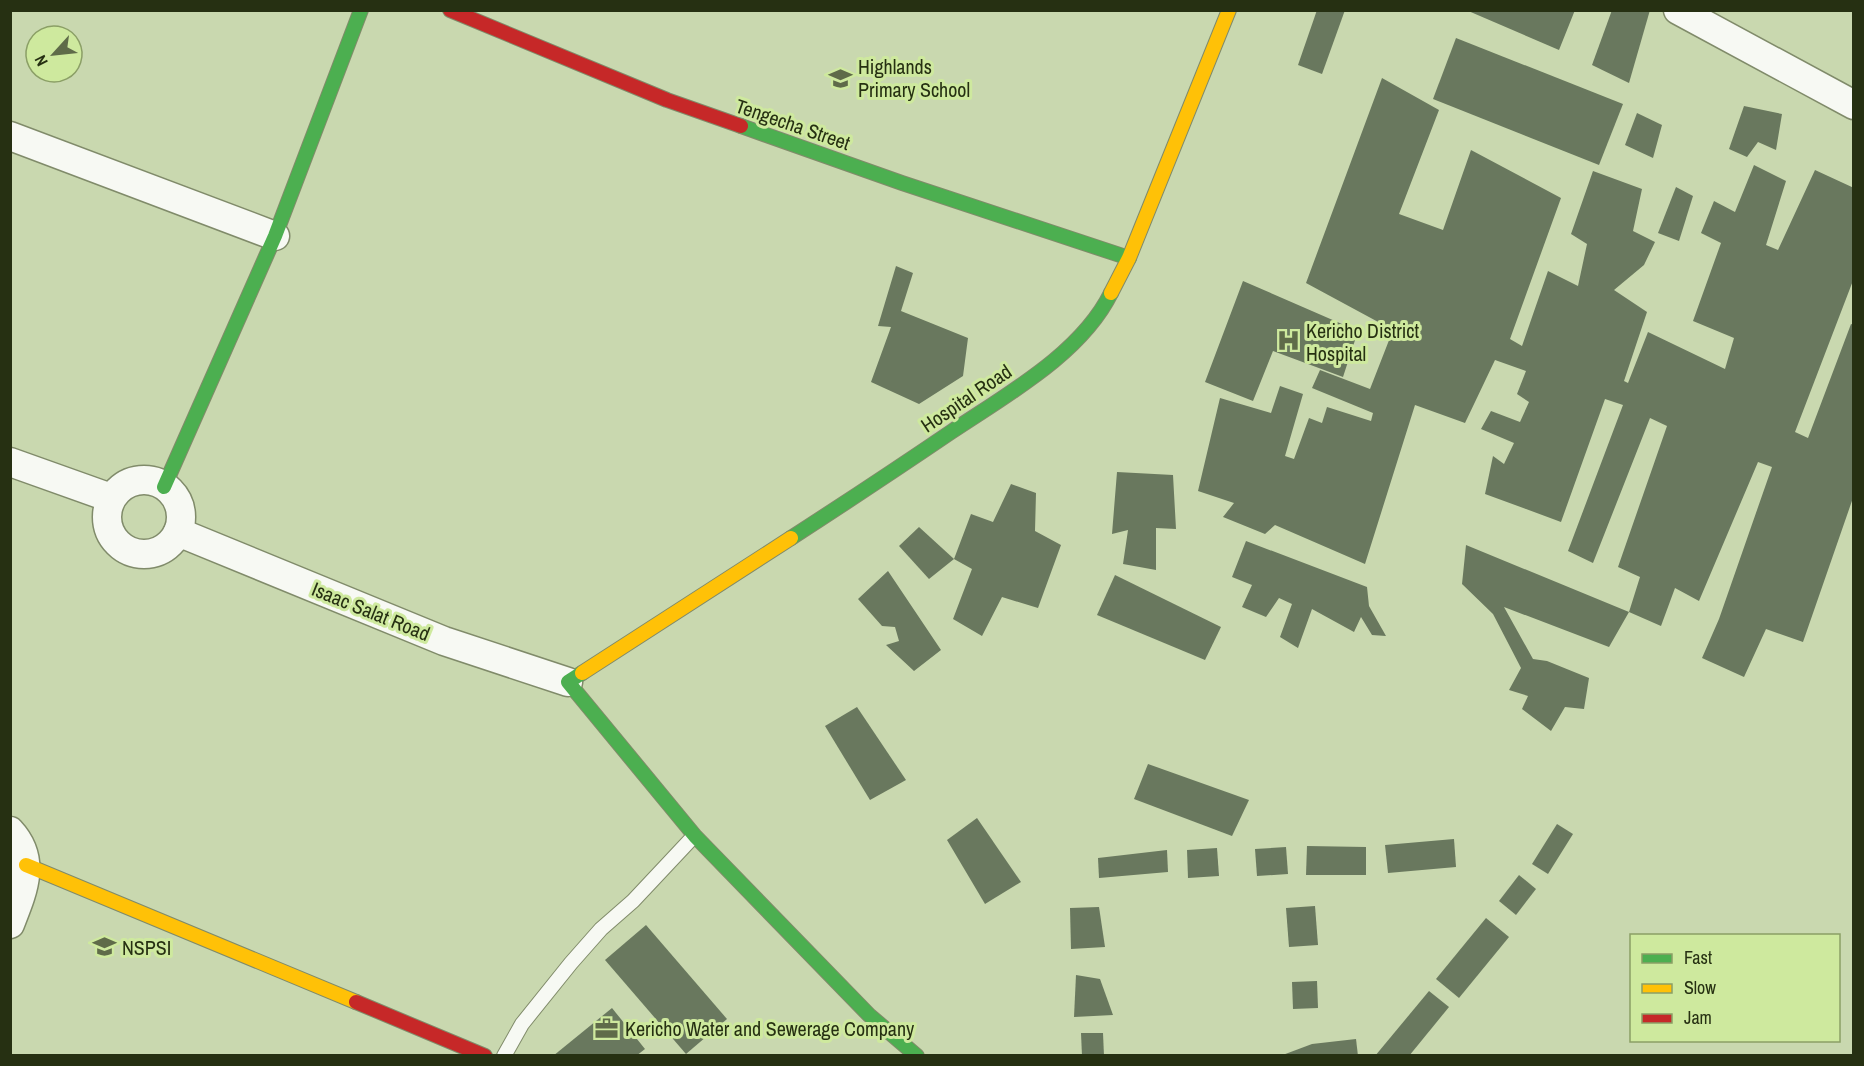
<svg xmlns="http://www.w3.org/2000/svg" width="1864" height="1066" viewBox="0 0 1864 1066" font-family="'Archivo Narrow',sans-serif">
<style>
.building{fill:#69785e}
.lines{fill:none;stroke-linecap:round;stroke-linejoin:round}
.lane-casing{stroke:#808b6a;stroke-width:16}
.street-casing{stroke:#808b6a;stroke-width:31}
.fast-casing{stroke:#808b6a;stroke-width:16}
.slow-casing{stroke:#808b6a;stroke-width:16}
.jam-casing{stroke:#808b6a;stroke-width:16}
.lane{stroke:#f7f9f3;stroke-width:14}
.street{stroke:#f7f9f3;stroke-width:28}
.fast{stroke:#4caf50;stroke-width:14}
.slow{stroke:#ffc107;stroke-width:14}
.jam{stroke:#c62828;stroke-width:14}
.labels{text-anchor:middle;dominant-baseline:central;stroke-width:6;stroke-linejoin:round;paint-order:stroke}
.poi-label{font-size:20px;fill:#263012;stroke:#cee99e;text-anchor:start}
.street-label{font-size:20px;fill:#263012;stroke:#cee99e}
</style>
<rect width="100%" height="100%" fill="#c9d8af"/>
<!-- building -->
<g class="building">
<polygon points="1317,10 1345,10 1322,74 1298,65"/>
<polygon points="1466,10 1575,10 1559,50"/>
<polygon points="1612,10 1650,10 1629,83 1592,65"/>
<polygon points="1456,38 1623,104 1599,165 1433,99"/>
<polygon points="1382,78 1439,110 1399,214 1443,230 1471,150 1561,198 1510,339 1522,346 1548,271 1578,286 1587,244 1571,234 1593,171 1642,189 1633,231 1655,242 1644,265 1614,290 1647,312 1624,381 1628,383 1648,332 1725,369 1734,338 1693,321 1721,243 1701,233 1714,201 1735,212 1754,165 1786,181 1766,245 1778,250 1815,170 1854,188 1854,278 1795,432 1808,438 1851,324 1854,325 1854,495 1803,642 1766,629 1744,677 1702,658 1719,619 1772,467 1758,462 1699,601 1675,588 1661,626 1629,612 1609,647 1504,607 1533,659 1547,661 1589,678 1584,709 1565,707 1551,731 1522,709 1528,696 1509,690 1521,668 1493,614 1462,584 1466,545 1629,612 1640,577 1618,567 1667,426 1650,418 1593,563 1568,551 1623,405 1605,399 1561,522 1485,494 1493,456 1504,464 1514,443 1481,429 1491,411 1520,422 1529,402 1517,394 1526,371 1495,360 1465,423 1415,405 1365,564 1275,525 1265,534 1223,517 1234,503 1198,491 1220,398 1271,413 1280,386 1303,394 1285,456 1294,459 1309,418 1322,423 1327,407 1371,421 1373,413 1312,388 1320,370 1370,389 1393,330 1306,283"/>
<polygon points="1744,106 1782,114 1776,150 1758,142 1747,157 1729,149"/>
<polygon points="1637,113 1662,125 1653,158 1625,145"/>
<polygon points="1676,187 1693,196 1679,241 1658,233"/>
<polygon points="896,266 913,273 901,311 968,338 963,376 919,404 871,382 891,327 878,326"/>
<polygon points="1243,281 1358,331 1343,377 1273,351 1253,401 1205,382"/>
<polygon points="1117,472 1173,475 1176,529 1156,528 1156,570 1123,564 1128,530 1112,534"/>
<polygon points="1011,484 1036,493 1035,531 1061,545 1038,608 1002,597 982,636 953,619 972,569 954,559 971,514 993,522"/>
<polygon points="919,527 954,559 929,579 899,546"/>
<polygon points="1246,541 1367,587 1369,606 1386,636 1372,635 1361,617 1354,632 1312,609 1298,648 1280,637 1292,604 1279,598 1266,617 1242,607 1252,585 1232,577"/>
<polygon points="888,571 941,650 914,671 886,645 899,641 895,627 882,626 858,599"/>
<polygon points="1115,575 1221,627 1205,660 1097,615"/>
<polygon points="857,707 906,780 870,800 825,726"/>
<polygon points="1148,764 1249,800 1232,836 1134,799"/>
<polygon points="977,818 1021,882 985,904 947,840"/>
<polygon points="1557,824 1573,834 1548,874 1532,864"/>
<polygon points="1454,839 1456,867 1388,873 1385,845"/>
<polygon points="1307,846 1366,847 1366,875 1306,875"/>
<polygon points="1286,847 1288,874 1257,876 1255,849"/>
<polygon points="1217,848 1219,876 1188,878 1187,850"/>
<polygon points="1167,850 1168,872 1099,878 1098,858"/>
<polygon points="1519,875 1536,889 1516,915 1499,901"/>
<polygon points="1315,906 1318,945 1289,947 1286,908"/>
<polygon points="1099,907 1105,947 1071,949 1070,908"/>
<polygon points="1486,918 1509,937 1459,998 1436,979"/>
<polygon points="646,925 727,1019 686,1054 605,960"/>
<polygon points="1076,975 1100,979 1113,1015 1074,1017"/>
<polygon points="1317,981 1318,1008 1293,1009 1292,982"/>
<polygon points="1429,991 1449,1007 1409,1056 1375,1056"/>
<polygon points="612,1008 645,1049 636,1056 553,1056"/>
<polygon points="1081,1033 1103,1033 1104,1056 1082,1056"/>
<polygon points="1356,1039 1358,1056 1280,1056 1312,1044"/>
</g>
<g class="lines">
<defs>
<polyline id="lane" points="504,1056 522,1024 571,963 601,929 633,901 694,836"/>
<g id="street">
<polyline points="1678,10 1854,105"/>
<polyline points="10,136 275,236"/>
<polyline points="10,462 111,498"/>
<circle cx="144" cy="517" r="37"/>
<polyline points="178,532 444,641 568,682"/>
<path d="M10 831C37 860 23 891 10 924"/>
</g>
<g id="fast">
<polyline points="741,126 902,183 1129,258"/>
<polyline points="164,487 275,236 361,10"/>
<path d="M791 538C845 503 898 468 951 432 1006 395 1081 354 1111 293"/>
<polyline points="582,673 568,682 695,836 869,1015 917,1056"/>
</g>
<g id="slow">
<polyline points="1111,293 1129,258 1229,10"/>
<polyline points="582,673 791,538"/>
<polyline points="26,865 356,1002"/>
</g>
<g id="jam">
<polyline points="450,10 667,100 741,126"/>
<polyline points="356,1002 485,1056"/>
</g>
</defs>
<!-- lane casing -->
<use href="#lane" class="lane-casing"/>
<!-- street casing -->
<use href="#street" class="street-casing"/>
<!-- fast casing -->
<use href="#fast" class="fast-casing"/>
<!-- slow casing -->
<use href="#slow" class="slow-casing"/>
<!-- jam casing -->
<use href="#jam" class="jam-casing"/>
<!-- lane -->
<use href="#lane" class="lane"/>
<!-- street -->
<use href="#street" class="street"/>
<!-- fast -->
<use href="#fast" class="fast"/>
<!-- slow -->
<use href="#slow" class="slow"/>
<!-- jam -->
<use href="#jam" class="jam"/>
</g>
<!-- icons -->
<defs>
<symbol id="school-bare" viewBox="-9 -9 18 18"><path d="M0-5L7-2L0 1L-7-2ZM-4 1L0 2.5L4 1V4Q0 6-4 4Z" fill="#5f6b49" stroke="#cee99e" stroke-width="2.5" paint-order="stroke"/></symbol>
<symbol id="hospital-bare" viewBox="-9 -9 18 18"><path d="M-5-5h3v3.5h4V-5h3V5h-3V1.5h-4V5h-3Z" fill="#5f6b49" stroke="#cee99e" stroke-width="2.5" paint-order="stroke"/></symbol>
<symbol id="university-bare" viewBox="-9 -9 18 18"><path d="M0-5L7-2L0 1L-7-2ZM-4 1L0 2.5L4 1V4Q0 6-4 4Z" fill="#5f6b49" stroke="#cee99e" stroke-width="2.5" paint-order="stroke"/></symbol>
<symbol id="office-bare" viewBox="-9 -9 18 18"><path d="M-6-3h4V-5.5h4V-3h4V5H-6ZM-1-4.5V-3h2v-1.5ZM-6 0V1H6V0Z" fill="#5f6b49" stroke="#cee99e" stroke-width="2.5" paint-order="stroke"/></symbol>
</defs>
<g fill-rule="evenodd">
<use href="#school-bare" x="824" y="62" width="33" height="33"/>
<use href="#hospital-bare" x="1272" y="324" width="33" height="33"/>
<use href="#university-bare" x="88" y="930" width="33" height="33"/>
<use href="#office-bare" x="590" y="1012" width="33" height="33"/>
</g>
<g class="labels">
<!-- poi labels -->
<g class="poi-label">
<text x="858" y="66">Highlands<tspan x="858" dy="23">Primary School</tspan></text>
<text x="1306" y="330">Kericho District<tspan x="1306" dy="23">Hospital</tspan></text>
<text x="122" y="947">NSPSI</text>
<text x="625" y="1028">Kericho Water and Sewerage Company</text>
</g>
<!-- street labels -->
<g class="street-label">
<text transform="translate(793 124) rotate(19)">Tengecha Street</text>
<text transform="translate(966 398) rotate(-34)">Hospital Road</text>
<text transform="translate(371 611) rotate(22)">Isaac Salat Road</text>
</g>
</g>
<!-- border -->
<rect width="1864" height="1066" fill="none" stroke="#263012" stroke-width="24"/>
<!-- legend -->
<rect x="1630" y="934" width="210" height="108" fill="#cee99e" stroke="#8b9f66" stroke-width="1.5"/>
<rect x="1642" y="954" width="30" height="9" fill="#4caf50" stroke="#8b9f66" stroke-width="1.5"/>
<text x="1684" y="964" font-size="18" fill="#263012">Fast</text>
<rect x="1642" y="984" width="30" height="9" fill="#ffc107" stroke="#8b9f66" stroke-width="1.5"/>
<text x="1684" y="994" font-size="18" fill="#263012">Slow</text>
<rect x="1642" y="1014" width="30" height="9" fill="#c62828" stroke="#8b9f66" stroke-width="1.5"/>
<text x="1684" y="1024" font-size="18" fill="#263012">Jam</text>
<!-- north arrow -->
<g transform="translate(54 54) rotate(243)"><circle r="28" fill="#cee99e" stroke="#8b9f66" stroke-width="1.5"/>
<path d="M0-4.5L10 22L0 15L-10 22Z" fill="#5f6b49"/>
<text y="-9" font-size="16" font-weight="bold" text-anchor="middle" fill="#263012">N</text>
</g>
</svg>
